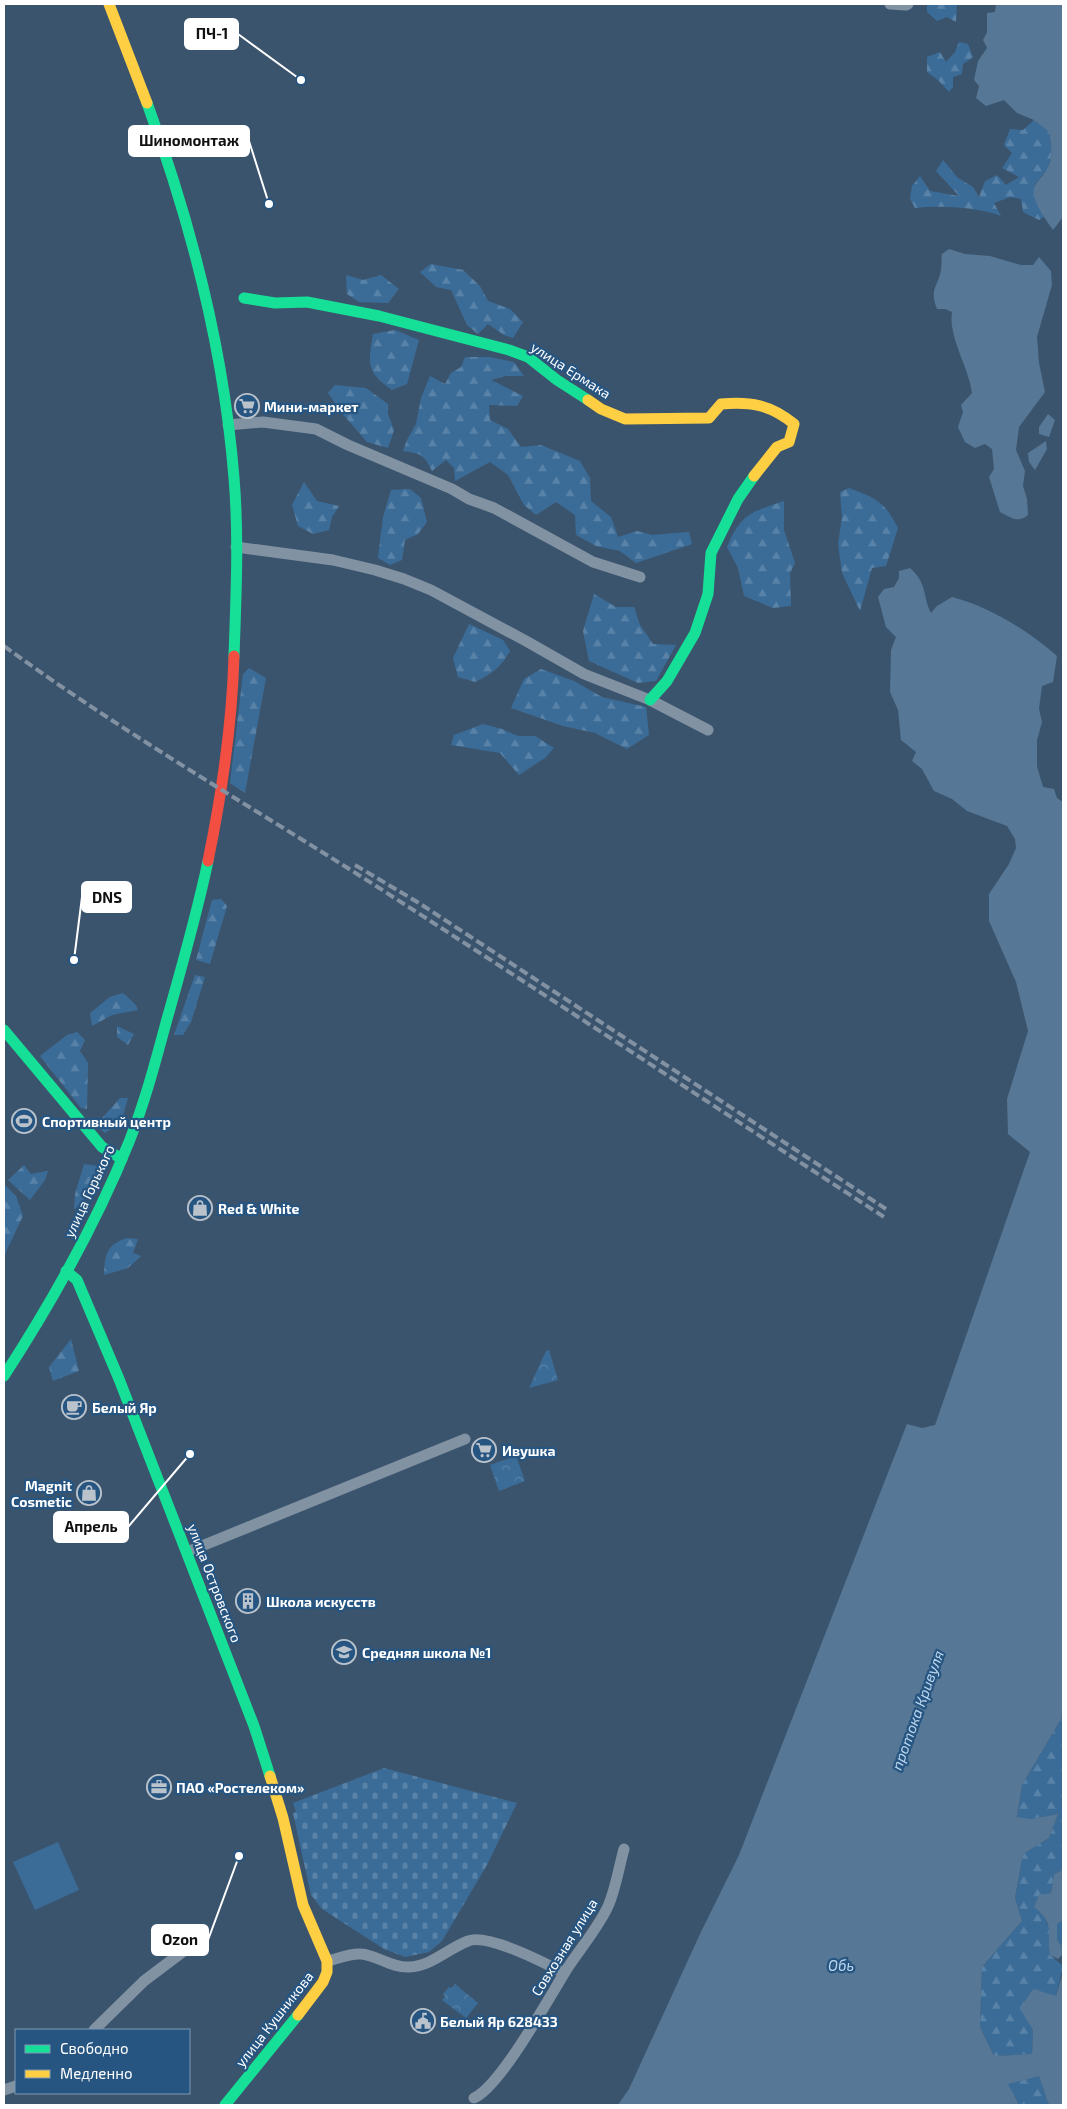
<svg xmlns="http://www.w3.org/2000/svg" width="1067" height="2109" viewBox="0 0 1067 2109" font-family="'Exo 2',sans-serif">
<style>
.forest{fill:url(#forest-firs)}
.cemetery{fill:url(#cemetery-stones)}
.park{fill:url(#park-crowns)}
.garden{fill:#3b6c98}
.water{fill:#567795}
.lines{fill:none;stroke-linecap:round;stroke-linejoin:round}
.street{stroke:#8192a3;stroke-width:11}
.fast{stroke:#16e098;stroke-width:11}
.slow{stroke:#ffcf43;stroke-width:11}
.jam{stroke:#f24e42;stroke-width:11}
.rail{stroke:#8292a3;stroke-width:4;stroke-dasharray:9 4;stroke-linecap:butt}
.labels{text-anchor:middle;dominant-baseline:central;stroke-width:4.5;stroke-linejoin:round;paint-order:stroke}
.street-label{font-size:14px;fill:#fff;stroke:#275581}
.poi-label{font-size:14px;font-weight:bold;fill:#fff;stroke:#275581;text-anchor:start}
.water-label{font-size:15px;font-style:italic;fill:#bad6ee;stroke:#275581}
.leader{fill:none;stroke:#fff;stroke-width:2}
.callout-dot{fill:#fff;stroke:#275581;stroke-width:2}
.callout{fill:#fff;stroke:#fff;stroke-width:2}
.callout-label{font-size:15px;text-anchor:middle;font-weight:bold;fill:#111}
</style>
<defs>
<pattern id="forest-firs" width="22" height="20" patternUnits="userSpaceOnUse" patternTransform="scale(1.25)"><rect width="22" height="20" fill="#3b6c98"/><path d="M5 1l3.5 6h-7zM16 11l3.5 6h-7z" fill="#5882a7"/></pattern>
<pattern id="cemetery-stones" width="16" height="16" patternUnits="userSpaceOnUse" patternTransform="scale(1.25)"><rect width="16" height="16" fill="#3b6c98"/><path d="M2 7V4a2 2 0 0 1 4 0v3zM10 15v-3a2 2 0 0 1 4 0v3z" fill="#5882a7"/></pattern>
<pattern id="park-crowns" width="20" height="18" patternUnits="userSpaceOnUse" patternTransform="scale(1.25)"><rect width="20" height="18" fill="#3b6c98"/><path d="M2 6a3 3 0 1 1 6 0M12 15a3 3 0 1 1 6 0" fill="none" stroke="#5882a7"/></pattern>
</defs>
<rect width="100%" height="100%" fill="#3b546d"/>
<!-- forest -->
<g class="forest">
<polygon points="927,4 957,4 956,22 947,17 937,21 927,12"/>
<polygon points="959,42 968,44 973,57 963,64 962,74 953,77 953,87 949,92 938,80 927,72 927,57 940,52 946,62 955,52"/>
<path d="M1034 120 1049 132 1052 152 1048 169 1035 184 1034 195 1044 217 1039 220 1023 212 1021 199 1010 197 994 203 1001 216C979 207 939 205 915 208L910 199 912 186 920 176 930 191 959 196 936 171 943 160 958 178 973 187 979 197 985 181 997 175 1006 185 1019 177 1002 168 1012 153 1004 145 1010 129 1023 130Z"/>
<polygon points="431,264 463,270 480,286 488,301 510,309 523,322 513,338 504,335 488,324 478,334 467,325 451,290 436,287 420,272"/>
<polygon points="346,275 363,280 381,275 399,289 388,303 359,302 347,294"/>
<path d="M395 330 419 340 407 384 392 390C366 372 368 363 373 334Z"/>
<path d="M465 357H489L514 362 524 376H506L491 380 523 396 517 406 489 405 490 420 508 429 521 447 541 445 580 461 590 478 591 501 611 517 618 537 637 531 652 535 689 532 692 544 636 563 620 551 596 546 576 535 575 515 556 502 536 515 524 505 508 475 490 462 455 481 454 468 446 460 432 471C425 455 420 453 403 451L407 440 416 424 421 398 430 376 445 384 451 373 461 367Z"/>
<polygon points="335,385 366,388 388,404 388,414 394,430 388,448 367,442 341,412 328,393"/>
<polygon points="304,482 317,501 339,506 332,517 329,530 313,534 298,526 292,505"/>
<path d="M849 488C877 499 883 500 898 528L886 566 872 568 860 611 842 573 838 544 842 517 840 492Z"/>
<polygon points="410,489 421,498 427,522 418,534 405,540 402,560 390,565 378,558 383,517 391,490"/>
<path d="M784 501V530L795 563 790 573 791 606 773 608 744 596 738 568 727 547C741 513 752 512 784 501Z"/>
<polygon points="594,594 616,607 634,607 640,625 653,644 676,645 656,681 638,683 589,661 583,631"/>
<path d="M469 624 503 640 510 651C502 666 491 675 475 682L458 677 453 658Z"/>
<polygon points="249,668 266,678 245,793 230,783 243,674"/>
<polygon points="541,669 574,681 602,697 646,707 649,735 627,749 595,733 563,726 511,708 524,679"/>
<polygon points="483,724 502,729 518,736 535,736 554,748 545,758 519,775 500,753 451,745 454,735"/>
<polygon points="221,899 227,906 210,964 196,960 212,900"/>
<polygon points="195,975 205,977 191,1022 183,1035 174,1035"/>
<polygon points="123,993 136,1005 138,1010 112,1015 92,1026 90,1013 110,997"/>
<polygon points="117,1026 134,1034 128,1045 117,1037"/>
<polygon points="77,1032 85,1040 80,1051 88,1063 87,1109 81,1108 40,1056 67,1035"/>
<polygon points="120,1098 128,1098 121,1123 105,1133 96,1125"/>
<polygon points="84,1164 98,1166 86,1197 74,1210 75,1194"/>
<polygon points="24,1165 31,1174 48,1171 45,1180 30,1200 8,1180"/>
<polygon points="6,1186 16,1196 23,1216 4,1256 4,1188"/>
<path d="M127 1238 138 1239 133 1253 141 1256 128 1268 104 1275C105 1254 106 1245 127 1238Z"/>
<polygon points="71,1339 79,1371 53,1381 49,1367"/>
<polygon points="1063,1716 1063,1870 1054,1874 1051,1893 1034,1906 1043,1914 1050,1930 1049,1945 1050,1955 1063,1966 1056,1996 1033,2030 1032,2054 994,2056 980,2027 982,1967 1022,1921 1015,1898 1023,1854 1049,1838 1058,1814 1031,1819 1017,1818 1022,1785"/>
<polygon points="1063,1920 1063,1950 1057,1939 1057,1924"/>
<polygon points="1039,2075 1048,2103 1051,2105 1019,2105 1007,2084"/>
</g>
<!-- cemetery -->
<polygon class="cemetery" points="384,1768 517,1803 487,1865 442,1941 429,1952 405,1957 384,1949 322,1909 311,1895 293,1813 296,1812 293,1803"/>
<!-- park -->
<g class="park">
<polygon points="549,1350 558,1380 529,1388 546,1351"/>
<polygon points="516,1456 525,1481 499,1491 490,1465"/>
<polygon points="455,1984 478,2003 466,2018 442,2000 445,1996 443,1994 449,1987 452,1988"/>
</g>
<!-- garden -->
<polygon class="garden" points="58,1842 79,1890 35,1910 13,1862"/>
<!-- water -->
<g class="water">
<path d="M996 4H1063V217L1053 230C1046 220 1037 208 1034 196 1031 184 1042 179 1047 169 1054 157 1051 144 1049 132L1034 120 1017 113 1004 100 986 106 976 98 979 86 974 80 978 61 987 48 983 40 987 32V13L995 12Z"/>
<path d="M949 249 965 254 990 256 1021 265H1033L1039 257 1051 271 1052 285 1037 337 1039 363 1045 392 1019 427 1016 450 1025 471 1023 486 1027 499 1028 515C1018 524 1010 517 1000 512L989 477 994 469 992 449 985 444 975 448 965 442 958 427 963 412 961 405 972 393C969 368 948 336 952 312L945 309H937C929 289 938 287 941 270 942 265 941 259 942 254Z"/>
<polygon points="1048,414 1055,420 1049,437 1039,434 1039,427"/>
<polygon points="1046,441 1047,449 1035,470 1029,462 1028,453"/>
<path d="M910 568C928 584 922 595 931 613L937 606 952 597C990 607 1027 630 1057 656L1053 682 1042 686 1039 709 1042 722 1037 740V766L1043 787 1054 789 1057 798 1063 802V1716L1022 1785 1017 1817 1031 1819 1058 1814 1049 1838 1023 1854 1015 1898 1022 1921 982 1967 980 2027 994 2056 1032 2054 1033 2030 1020 2009 1033 1989 1056 1996 1063 1972V2105H1051L1048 2103 1039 2076 1008 2084 1019 2105H618L629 2089 700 1934 739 1855 907 1424 922 1428 935 1425 1030 1152 1008 1134 1007 1099 1028 1031 1016 982 989 921V894L1009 864 1016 848 1015 839 1007 826 967 811 952 799 934 791 922 769 912 761 916 752 901 740 898 710 890 692 891 650 896 637 886 627 878 597 884 589 894 587 899 578V571Z"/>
<path d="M1063 1870V1920L1057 1924V1939L1063 1950V1954L1058 1959 1050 1955C1046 1933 1056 1924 1034 1907L1039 1895 1051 1893 1054 1874Z"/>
</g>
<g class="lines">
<!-- street -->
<g class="street">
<polyline points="890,4 906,5 908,4"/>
<polyline points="228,425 263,422 316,429 348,445 452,489 469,499 494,508 593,562 640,577"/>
<polyline points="236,547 333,560 375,570 404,579 431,590 526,641 584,674 650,700 708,730"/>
<polyline points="187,1552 465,1439"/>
<path d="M327 1961C337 1959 350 1953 361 1954 377 1955 391 1968 409 1967 432 1966 447 1949 468 1941 487 1933 545 1963 564 1973"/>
<polyline points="94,2030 144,1981 189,1947"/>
<polyline points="4,2090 16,2086"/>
<path d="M474 2098C500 2087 549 1998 565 1972 578 1951 600 1926 609 1904 616 1887 619 1867 624 1849"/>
</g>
<!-- fast -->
<g class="fast">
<path d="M147 103C191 223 224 351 234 478 239 537 236 597 234 656"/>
<polyline points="244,298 275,303 307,302 379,316 509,350 528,357 557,380 588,400"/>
<polyline points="650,700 667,681 695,633 708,594 711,553 738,499 754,476"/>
<polyline points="4,1030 102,1147 122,1159"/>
<polyline points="66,1271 77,1280 119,1379 254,1726 270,1776"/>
<path d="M4 1376C52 1302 96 1224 129 1142 145 1102 156 1060 167 1019 182 966 197 914 208 861"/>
<polyline points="225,2105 298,2015"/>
</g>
<!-- slow -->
<g class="slow">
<polyline points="109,4 147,103"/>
<path d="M588 400 601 409 625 419 709 418 721 404C750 401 771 405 794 424L789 442 777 447 754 476"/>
<polyline points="270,1776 283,1818 303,1905 327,1961 327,1972 323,1982 298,2015"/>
</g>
<!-- jam -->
<path class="jam" d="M208 861C222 793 232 725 234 656"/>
<!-- rail -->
<g class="rail">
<path d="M4 646C123 733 252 807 376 886 546 995 715 1107 884 1217"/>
<polyline points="355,865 419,903 886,1209"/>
</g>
</g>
<!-- icons -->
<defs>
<symbol id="supermarket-ring" viewBox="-11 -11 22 22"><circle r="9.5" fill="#275581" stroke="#bac3cc" stroke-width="1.5"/><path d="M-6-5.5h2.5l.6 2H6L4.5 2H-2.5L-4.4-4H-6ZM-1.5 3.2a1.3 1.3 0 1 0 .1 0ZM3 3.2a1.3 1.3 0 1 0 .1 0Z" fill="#bac3cc"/></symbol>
<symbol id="stadium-ring" viewBox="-11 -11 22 22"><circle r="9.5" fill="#275581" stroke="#bac3cc" stroke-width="1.5"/><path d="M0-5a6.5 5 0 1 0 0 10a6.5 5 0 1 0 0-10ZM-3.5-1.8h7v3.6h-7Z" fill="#bac3cc"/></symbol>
<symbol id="shop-ring" viewBox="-11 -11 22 22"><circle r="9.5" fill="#275581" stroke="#bac3cc" stroke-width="1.5"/><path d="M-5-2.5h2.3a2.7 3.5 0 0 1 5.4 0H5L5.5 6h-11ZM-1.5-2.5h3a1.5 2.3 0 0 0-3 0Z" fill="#bac3cc"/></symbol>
<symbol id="cafe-ring" viewBox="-11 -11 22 22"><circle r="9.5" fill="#275581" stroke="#bac3cc" stroke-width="1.5"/><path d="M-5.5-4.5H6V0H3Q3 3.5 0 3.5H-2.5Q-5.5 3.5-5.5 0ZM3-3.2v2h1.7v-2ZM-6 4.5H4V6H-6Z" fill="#bac3cc"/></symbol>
<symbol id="building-ring" viewBox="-11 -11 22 22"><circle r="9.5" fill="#275581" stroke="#bac3cc" stroke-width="1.5"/><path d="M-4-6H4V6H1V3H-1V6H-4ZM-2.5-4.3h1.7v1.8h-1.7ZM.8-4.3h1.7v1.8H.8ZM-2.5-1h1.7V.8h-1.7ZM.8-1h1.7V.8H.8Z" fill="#bac3cc"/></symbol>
<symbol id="school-ring" viewBox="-11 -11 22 22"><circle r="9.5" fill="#275581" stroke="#bac3cc" stroke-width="1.5"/><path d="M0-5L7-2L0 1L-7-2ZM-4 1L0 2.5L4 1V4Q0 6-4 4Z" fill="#bac3cc"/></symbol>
<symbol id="office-ring" viewBox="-11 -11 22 22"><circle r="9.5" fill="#275581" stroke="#bac3cc" stroke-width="1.5"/><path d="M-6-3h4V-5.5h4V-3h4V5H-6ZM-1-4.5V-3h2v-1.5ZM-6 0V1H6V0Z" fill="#bac3cc"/></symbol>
<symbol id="civic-ring" viewBox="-11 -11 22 22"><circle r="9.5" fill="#275581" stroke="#bac3cc" stroke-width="1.5"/><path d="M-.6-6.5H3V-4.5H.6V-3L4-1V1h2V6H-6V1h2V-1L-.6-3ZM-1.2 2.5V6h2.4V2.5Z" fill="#bac3cc"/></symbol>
</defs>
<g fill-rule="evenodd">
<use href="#supermarket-ring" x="233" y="392" width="28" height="28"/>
<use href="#stadium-ring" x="10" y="1107" width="28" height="28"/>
<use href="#shop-ring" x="186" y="1194" width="28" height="28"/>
<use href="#cafe-ring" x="60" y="1393" width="28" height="28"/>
<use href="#supermarket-ring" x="470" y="1436" width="28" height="28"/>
<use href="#shop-ring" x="75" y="1479" width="28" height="28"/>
<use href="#building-ring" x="234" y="1587" width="28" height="28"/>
<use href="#school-ring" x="330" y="1638" width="28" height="28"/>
<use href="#office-ring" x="145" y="1773" width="28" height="28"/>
<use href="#civic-ring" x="409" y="2007" width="28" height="28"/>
</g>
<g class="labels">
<!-- street labels -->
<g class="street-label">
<text transform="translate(571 370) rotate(33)">улица Ермака</text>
<text transform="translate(89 1191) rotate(-65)">улица Горького</text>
<text transform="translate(215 1583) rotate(69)">улица Островского</text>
<text transform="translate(564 1947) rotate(-58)">Совхозная улица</text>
<text transform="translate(274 2019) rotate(-52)">улица Кушникова</text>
</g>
<!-- poi labels -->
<g class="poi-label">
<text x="264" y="406">Мини-маркет</text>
<text x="42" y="1121">Спортивный центр</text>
<text x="218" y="1208">Red &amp; White</text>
<text x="92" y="1407">Белый Яр</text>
<text x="502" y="1450">Ивушка</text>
<text x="72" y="1485" text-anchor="end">Magnit<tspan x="72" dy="16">Cosmetic</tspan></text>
<text x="266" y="1601">Школа искусств</text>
<text x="362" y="1652">Средняя школа №1</text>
<text x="176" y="1787">ПАО «Ростелеком»</text>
<text x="440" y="2021">Белый Яр 628433</text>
</g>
<!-- water labels -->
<g class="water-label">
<text transform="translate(917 1710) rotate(-70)">протока Кривуля</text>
<text x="841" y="1965">Обь</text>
</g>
</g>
<!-- callouts -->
<path class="leader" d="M301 80L238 34M269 204L249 141M74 960L82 897M190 1454L128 1527M239 1856L208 1940"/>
<g class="callout-dot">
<circle cx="301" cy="80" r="5"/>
<circle cx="269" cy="204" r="5"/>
<circle cx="74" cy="960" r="5"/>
<circle cx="190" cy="1454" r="5"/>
<circle cx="239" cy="1856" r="5"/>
</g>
<g class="callout">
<rect x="185" y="19" width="53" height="30" rx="5"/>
<rect x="129" y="126" width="120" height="30" rx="5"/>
<rect x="82" y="882" width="49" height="30" rx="5"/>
<rect x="54" y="1512" width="74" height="30" rx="5"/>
<rect x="152" y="1925" width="56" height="30" rx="5"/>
</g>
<g class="callout-label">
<text x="212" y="39">ПЧ-1</text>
<text x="189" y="146">Шиномонтаж</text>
<text x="107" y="903">DNS</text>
<text x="91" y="1532">Апрель</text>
<text x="180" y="1945">Ozon</text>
</g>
<!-- border -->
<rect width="1067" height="2109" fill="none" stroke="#ffffff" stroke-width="10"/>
<!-- legend -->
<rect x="15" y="2029" width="175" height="65" fill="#275581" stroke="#7d99b3"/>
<rect x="25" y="2045" width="25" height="8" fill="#16e098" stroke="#7d99b3"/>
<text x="60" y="2054" font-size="15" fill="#ffffff">Свободно</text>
<rect x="25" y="2070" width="25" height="8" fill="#ffcf43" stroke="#7d99b3"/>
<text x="60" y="2079" font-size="15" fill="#ffffff">Медленно</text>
</svg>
